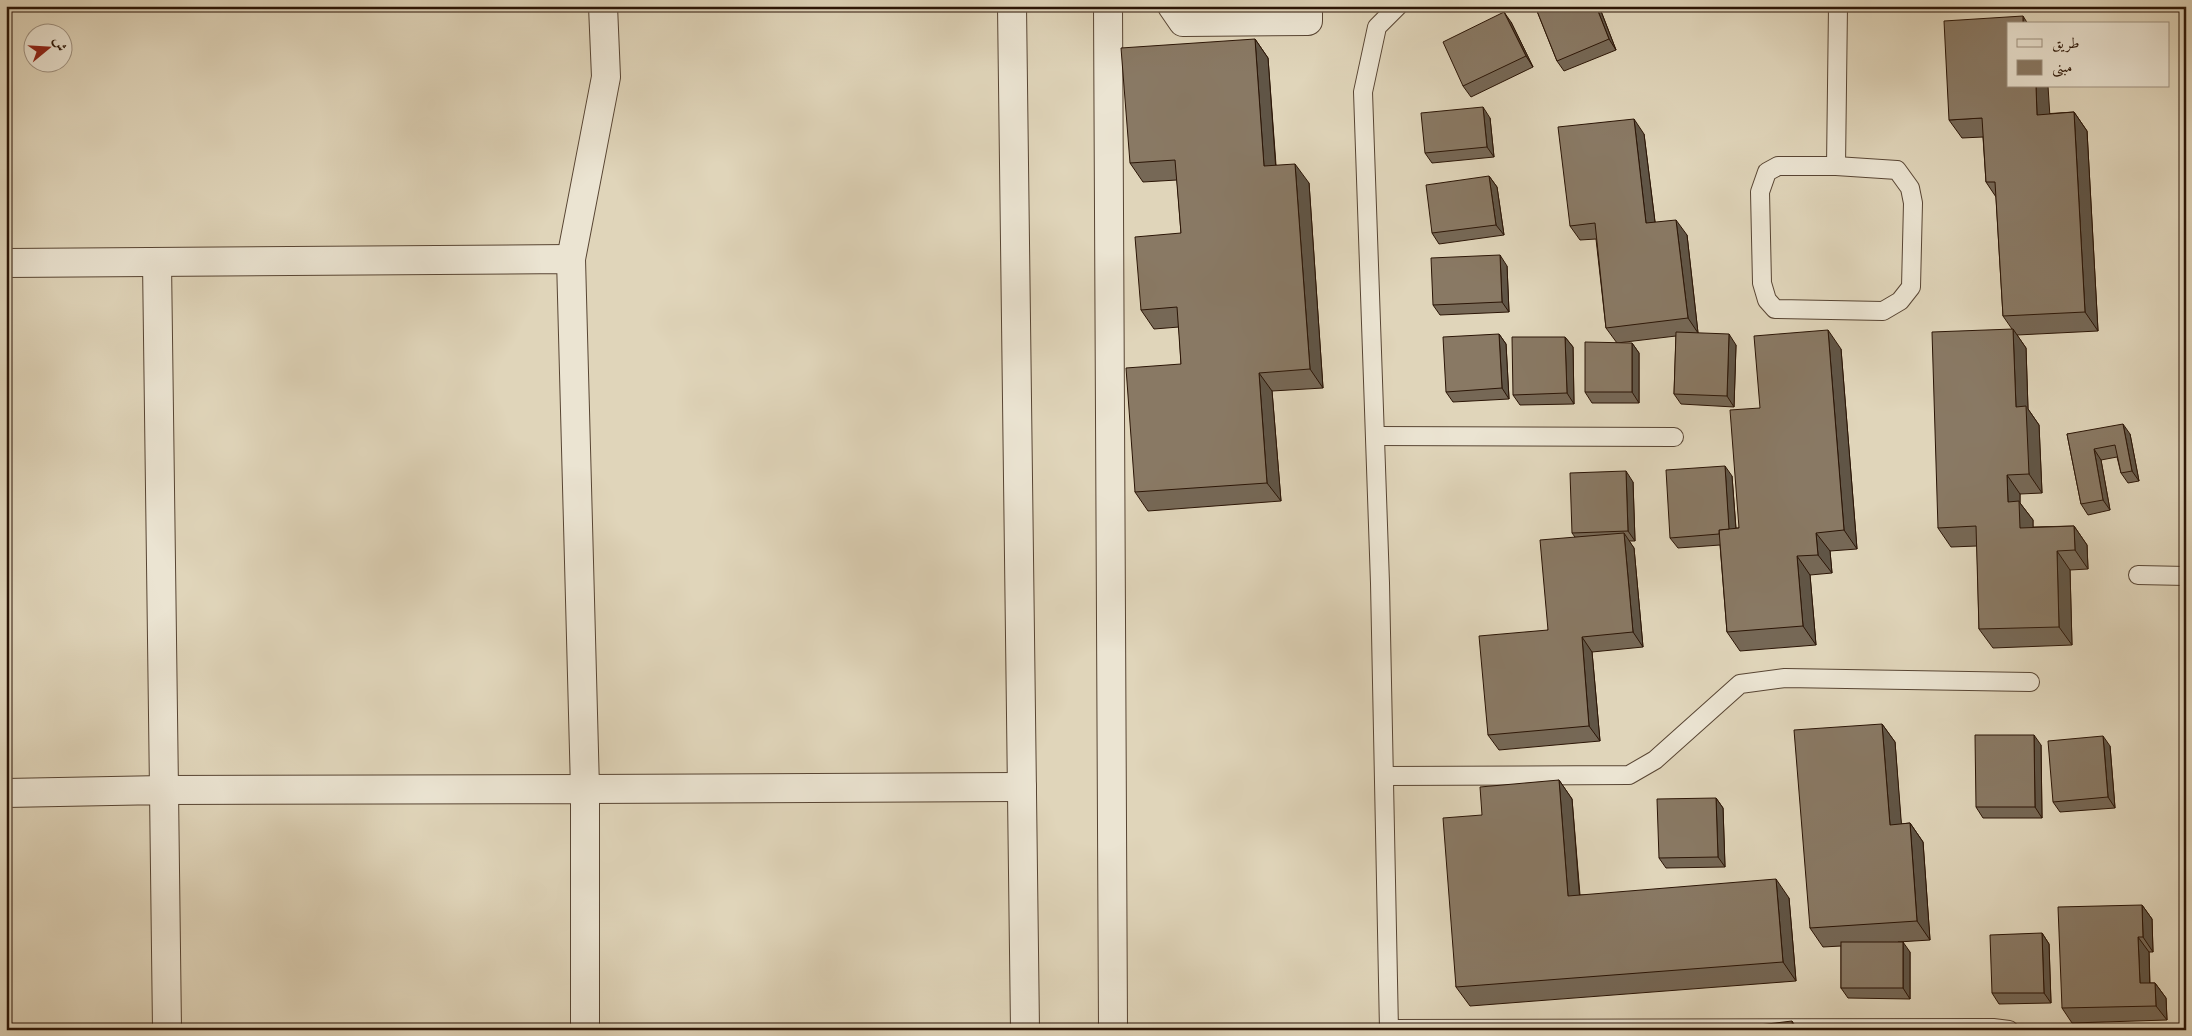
<svg xmlns="http://www.w3.org/2000/svg" width="2192" height="1036" viewBox="0 0 2192 1036" font-family="Vollkorn,Amiri,serif">
<style>
.lines{fill:none;stroke-linecap:round;stroke-linejoin:round}
.service-casing{stroke:#584533;stroke-width:20}
.minor-casing{stroke:#584533;stroke-width:30}
.service{stroke:#ebe4d2;stroke-width:18}
.minor{stroke:#ebe4d2;stroke-width:28}
.wall{fill:#766856;stroke:#2b1506}
.shaded-wall{fill:#605546;stroke:#2b1506}
.building{fill:#897964;stroke:#2b1506}
</style>
<rect width="100%" height="100%" fill="#e0d5ba"/>
<filter id="stains"><feTurbulence type="fractalNoise" baseFrequency=".004" numOctaves="4"/><feColorMatrix values="0 0 0 0 .2 0 0 0 0 .09 0 0 0 0 .02 0 0 0 .5 -.17"/></filter>
<radialGradient id="worn" r=".72"><stop offset=".6" stop-color="#630" stop-opacity="0"/><stop offset="1" stop-color="#630" stop-opacity=".3"/></radialGradient>
<g class="lines">
<defs>
<g id="service">
<polygon points="1778,166 1836,166 1897,170 1910,188 1913,203 1911,287 1900,301 1883,311 1775,309 1767,300 1762,283 1760,192 1767,172"/>
<polyline points="1836,166 1838,6"/>
<polyline points="1375,436 1674,437"/>
<polyline points="2138,575 2186,576"/>
<polyline points="1384,776 1629,775 1655,760 1740,684 1785,678 2030,682"/>
<polyline points="1389,1029 1993,1028 2009,1030"/>
<polyline points="1389,1030 1380,583 1363,92 1377,27 1398,6"/>
</g>
<g id="minor">
<polyline points="1012,6 1025,1030"/>
<polyline points="1108,6 1113,1030"/>
<polyline points="1172,6 1183,22 1308,21 1308,6"/>
<polyline points="571,259 606,77 603,6"/>
<polyline points="157,262 164,790 585,789 585,1030"/>
<polyline points="6,263 571,259 585,789 1022,787"/>
<polyline points="6,793 164,790 167,1030"/>
</g>
</defs>
<!-- service casing -->
<use href="#service" class="service-casing"/>
<!-- minor casing -->
<use href="#minor" class="minor-casing"/>
<!-- service -->
<use href="#service" class="service"/>
<!-- minor -->
<use href="#minor" class="minor"/>
</g>
<!-- wall -->
<g class="wall">
<polygon points="1535,6 1599,6 1616,50 1564,71 1557,61"/>
<polygon points="1511,22 1533,67 1471,97 1463,86"/>
<polygon points="1255,39 1268,58 1276,165 1309,183 1323,388 1272,391 1281,501 1148,511 1135,492 1181,364 1179,327 1154,329 1141,310 1181,233 1177,180 1143,182 1130,163"/>
<polygon points="2074,112 2087,131 2098,331 2017,335 2026,348 2028,409 2039,425 2042,493 2020,494 2020,503 2033,520 2033,527 2074,526 2087,545 2088,569 2070,570 2072,645 1993,648 1979,629 1977,546 1951,547 1938,528 2012,329 2003,316 1996,197 1986,182 1983,137 1962,138 1949,120"/>
<polygon points="1490,118 1494,157 1432,163 1425,153"/>
<polygon points="1644,134 1655,222 1687,235 1698,333 1736,345 1734,407 1681,404 1674,394 1676,336 1617,343 1606,328 1596,239 1580,240 1570,226"/>
<polygon points="1489,176 1497,187 1504,235 1439,244 1432,233"/>
<polygon points="1507,266 1509,312 1440,315 1433,305"/>
<polygon points="1499,334 1506,344 1509,399 1453,402 1446,392"/>
<polygon points="1565,337 1573,347 1574,404 1520,405 1513,395"/>
<polygon points="1632,343 1639,353 1639,403 1592,403 1585,392"/>
<polygon points="1841,349 1857,549 1830,551 1832,573 1810,575 1816,645 1740,651 1727,632 1720,545 1678,548 1670,538 1732,476 1736,528 1739,528 1760,408"/>
<polygon points="2067,434 2130,434 2139,481 2128,483 2121,473 2117,457 2101,460 2110,510 2088,515 2081,504"/>
<polygon points="1633,482 1635,541 1629,541 1634,548 1643,647 1592,652 1600,741 1499,750 1488,735 1548,630 1575,537 1572,533"/>
<polygon points="1882,724 1895,742 1901,824 1910,823 1923,842 1930,940 1898,942 1910,952 1910,999 1848,998 1841,988 1841,946 1823,947 1810,928"/>
<polygon points="2041,745 2042,818 1983,818 1976,807"/>
<polygon points="2110,746 2115,808 2060,812 2053,802"/>
<polygon points="1559,780 1572,799 1580,895 1789,898 1796,981 1470,1006 1456,987 1482,815"/>
<polygon points="1716,798 1723,808 1725,867 1666,868 1659,858"/>
<polygon points="2142,905 2152,919 2153,952 2149,952 2150,983 2155,983 2166,998 2167,1020 2072,1023 2062,1008"/>
<polygon points="2042,933 2049,944 2051,1003 1999,1004 1992,993"/>
</g>
<!-- shaded-wall -->
<g class="shaded-wall">
<polygon points="1596,6 1599,6 1616,50 1609,39"/>
<polygon points="1504,12 1511,22 1533,67 1526,56"/>
<polygon points="2023,16 2028,24 2023,24"/>
<polygon points="1255,39 1268,58 1277,185 1264,166"/>
<polygon points="2036,86 2048,86 2051,133 2037,115"/>
<polygon points="1483,107 1490,118 1494,157 1487,147"/>
<polygon points="2074,112 2087,131 2098,331 2085,312"/>
<polygon points="1634,119 1644,134 1657,238 1646,223"/>
<polygon points="1295,164 1309,183 1323,388 1310,369"/>
<polygon points="1489,176 1497,187 1504,235 1496,225"/>
<polygon points="1676,220 1687,235 1698,333 1688,318"/>
<polygon points="1500,255 1507,266 1509,312 1502,302"/>
<polygon points="2013,329 2026,348 2028,409 2039,425 2042,493 2029,474 2016,407"/>
<polygon points="1828,330 1841,349 1857,549 1844,530"/>
<polygon points="1499,334 1506,344 1509,399 1502,388"/>
<polygon points="1729,334 1736,345 1734,407 1727,396"/>
<polygon points="1565,337 1573,347 1574,404 1567,393"/>
<polygon points="1632,343 1639,353 1639,403 1632,392"/>
<polygon points="1259,373 1272,391 1281,501 1267,483"/>
<polygon points="2123,424 2130,434 2139,481 2132,471"/>
<polygon points="2094,449 2101,460 2110,510 2103,500"/>
<polygon points="1725,466 1732,476 1737,544 1729,534"/>
<polygon points="1626,471 1633,482 1635,541 1628,531"/>
<polygon points="2007,475 2020,494 2020,503 2033,520 2033,546 2020,528 2008,502"/>
<polygon points="2074,526 2087,545 2088,569 2075,550"/>
<polygon points="1624,533 1634,548 1643,647 1633,632"/>
<polygon points="1816,533 1830,551 1832,573 1818,555"/>
<polygon points="2057,551 2070,570 2072,645 2059,627"/>
<polygon points="1797,556 1810,575 1816,645 1803,626"/>
<polygon points="1582,637 1592,652 1600,741 1589,726"/>
<polygon points="1882,724 1895,742 1903,844 1890,825"/>
<polygon points="2034,735 2041,745 2042,818 2035,807"/>
<polygon points="2103,736 2110,746 2115,808 2108,797"/>
<polygon points="1559,780 1572,799 1581,915 1568,896"/>
<polygon points="1716,798 1723,808 1725,867 1718,857"/>
<polygon points="1910,823 1923,842 1930,940 1917,921"/>
<polygon points="1776,879 1789,898 1796,981 1783,962"/>
<polygon points="2142,905 2152,919 2153,952 2143,937"/>
<polygon points="2042,933 2049,944 2051,1003 2044,993"/>
<polygon points="2138,937 2149,952 2150,998 2140,983"/>
<polygon points="1903,942 1910,952 1910,999 1903,988"/>
<polygon points="2155,983 2166,998 2167,1020 2156,1006"/>
<polygon points="1792,1021 1798,1030 1793,1030"/>
</g>
<!-- building -->
<g class="building">
<polygon points="1535,6 1596,6 1609,39 1557,61"/>
<polygon points="1504,12 1526,56 1463,86 1443,42"/>
<polygon points="2023,16 2023,24 2008,24 2008,86 2036,86 2037,115 2074,112 2085,312 2003,316 1995,182 1986,182 1982,118 1949,120 1944,21"/>
<polygon points="1255,39 1264,166 1295,164 1310,369 1259,373 1267,483 1135,492 1126,368 1181,364 1177,307 1141,310 1135,237 1181,233 1175,160 1130,163 1121,48"/>
<polygon points="1483,107 1487,147 1425,153 1421,113"/>
<polygon points="1634,119 1646,223 1676,220 1688,318 1606,328 1595,223 1570,226 1558,127"/>
<polygon points="1489,176 1496,225 1432,233 1426,185"/>
<polygon points="1500,255 1502,302 1433,305 1431,258"/>
<polygon points="2013,329 2016,407 2026,406 2029,474 2007,475 2008,502 2019,501 2020,528 2074,526 2075,550 2057,551 2059,627 1979,629 1976,526 1938,528 1932,332"/>
<polygon points="1828,330 1844,530 1816,533 1818,555 1797,556 1803,626 1727,632 1719,530 1739,528 1730,410 1760,408 1754,336"/>
<polygon points="1676,332 1729,334 1727,396 1674,394"/>
<polygon points="1499,334 1502,388 1446,392 1443,337"/>
<polygon points="1512,337 1565,337 1567,393 1513,395"/>
<polygon points="1585,342 1632,343 1632,392 1585,392"/>
<polygon points="2123,424 2132,471 2121,473 2115,445 2094,449 2103,500 2081,504 2067,434"/>
<polygon points="1725,466 1729,529 1719,530 1719,534 1670,538 1666,470"/>
<polygon points="1626,471 1628,531 1572,533 1570,473"/>
<polygon points="1624,533 1633,632 1582,637 1589,726 1488,735 1479,636 1548,630 1540,540"/>
<polygon points="1882,724 1890,825 1910,823 1917,921 1810,928 1794,730"/>
<polygon points="1975,735 2034,735 2035,807 1976,807"/>
<polygon points="2103,736 2108,797 2053,802 2048,741"/>
<polygon points="1559,780 1568,896 1776,879 1783,962 1456,987 1443,818 1482,815 1480,787"/>
<polygon points="1716,798 1718,857 1659,858 1657,799"/>
<polygon points="2142,905 2143,937 2138,937 2140,983 2155,983 2156,1006 2062,1008 2058,907"/>
<polygon points="2042,933 2044,993 1992,993 1990,935"/>
<rect x="1841" y="942" width="62" height="46"/>
<polygon points="1792,1021 1793,1030 1718,1030"/>
</g>
<!-- margin -->
<rect width="2192" height="1036" fill="none" stroke="#e0d5ba" stroke-width="25"/>
<rect x="8" y="8" width="2177" height="1021" fill="none" stroke="#2b1506" stroke-width="2.5"/>
<rect x="12" y="12" width="2167" height="1011" fill="none" stroke="#2b1506"/>
<!-- legend -->
<rect x="2007" y="22" width="162" height="65" fill="#ebe4d2" stroke="#9e9180"/>
<rect x="2017" y="39" width="25" height="8" fill="#ebe4d2" stroke="#9e9180"/>
<text x="2052" y="48" font-size="15" fill="#2b1506">طريق</text>
<rect x="2017" y="60" width="25" height="15" fill="#897964" stroke="#9e9180"/>
<text x="2052" y="72" font-size="15" fill="#2b1506">مبنى</text>
<!-- north arrow -->
<g transform="translate(48 48) rotate(72)"><circle r="24" fill="#ebe4d2" stroke="#9e9180"/>
<path d="M0-4L9 19L0 12L-9 19Z" fill="#8f2418"/>
<text y="-8" font-size="14" font-weight="bold" text-anchor="middle" fill="#2b1506">ش</text>
</g>
<rect width="100%" height="100%" filter="url(#stains)"/>
<rect width="100%" height="100%" fill="url(#worn)"/>
</svg>
